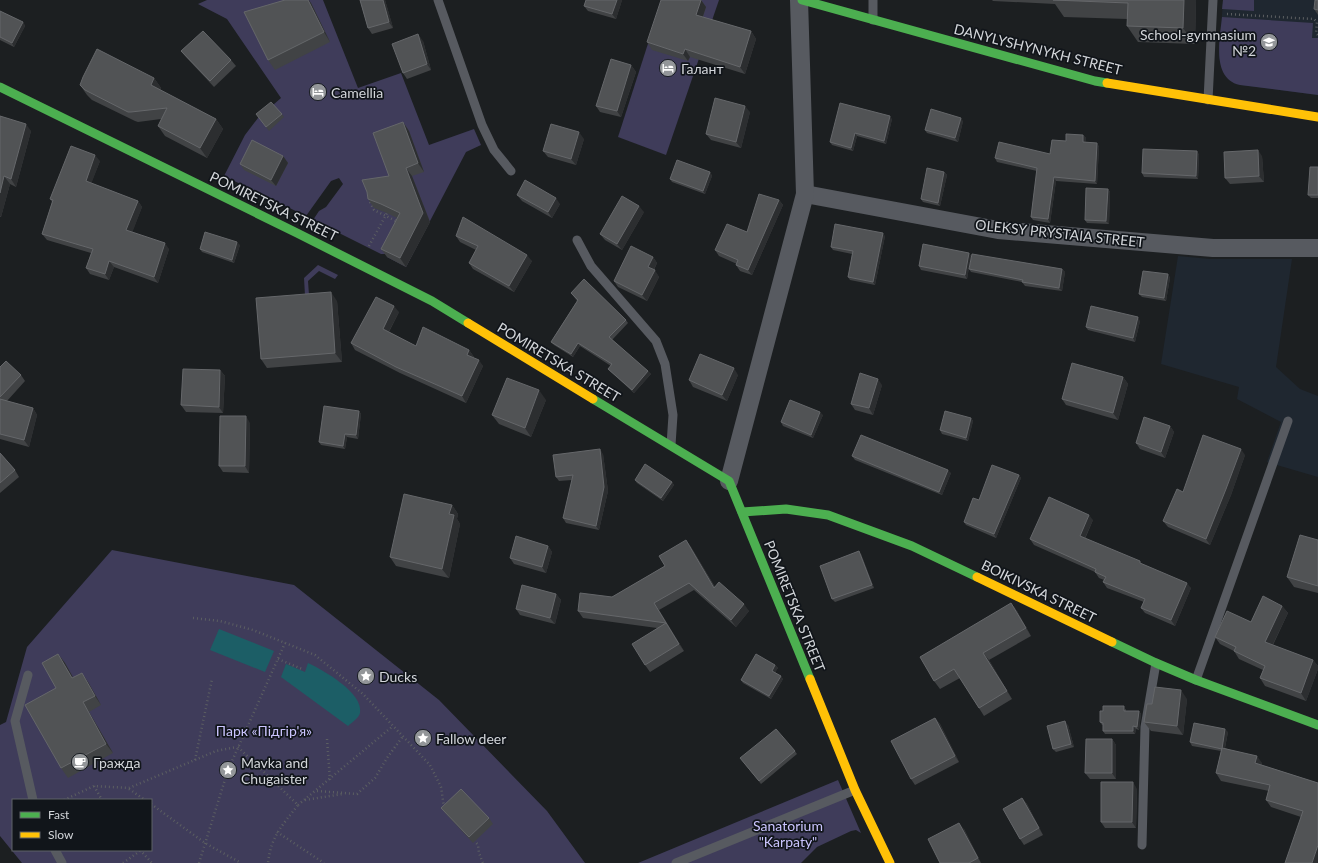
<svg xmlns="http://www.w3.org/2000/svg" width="1318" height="863" viewBox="0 0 1318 863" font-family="Lato,sans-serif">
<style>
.built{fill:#1f2730}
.green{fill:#3f3c5a;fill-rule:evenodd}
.water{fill:#1c5e66}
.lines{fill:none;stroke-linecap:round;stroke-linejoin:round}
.path{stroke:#5c5f62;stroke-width:2.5;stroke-dasharray:1 3;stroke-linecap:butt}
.lane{stroke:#575a60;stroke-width:9}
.street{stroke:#575a60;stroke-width:18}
.fast{stroke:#4caf50;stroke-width:9}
.slow{stroke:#ffc107;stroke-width:9}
.wall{fill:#414345}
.shaded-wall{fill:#2c2e30}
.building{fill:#515355;stroke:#65676a}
.labels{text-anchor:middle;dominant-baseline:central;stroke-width:3.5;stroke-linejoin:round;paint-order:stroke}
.poi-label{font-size:14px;fill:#d3d6da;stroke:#11151a;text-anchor:start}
.street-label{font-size:14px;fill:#d3d6da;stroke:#11151a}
.park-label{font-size:14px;fill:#cbc5ff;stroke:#11151a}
</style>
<rect width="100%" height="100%" fill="#1c1f21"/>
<!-- built -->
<g class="built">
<polygon points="1223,0 1318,0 1318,95 1240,85 1229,80 1222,69 1219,57"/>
<polygon points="1178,256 1210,259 1292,259 1276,367 1300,389 1318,396 1318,477 1267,462 1281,422 1237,399 1239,387 1161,364"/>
</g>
<!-- green -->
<g class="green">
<polygon points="207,0 323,0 358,88 401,73 429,145 474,129 481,145 466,152 406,267 387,257 388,254 381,254 313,220 319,211 326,207 343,184 339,178 331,181 306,216 224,176 245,135 258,118 281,98 227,19 198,4"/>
<polygon points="662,0 719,0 666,155 618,137"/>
<polygon points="1223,0 1254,0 1254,11 1222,9"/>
<path d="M1222 17 1313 23 1312 38H1318V95L1240 85C1211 79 1220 38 1222 17Z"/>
<polygon points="318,265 338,275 335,279 319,271 308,281 309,295 305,296 304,278"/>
<path d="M112 550 294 585 439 700 547 811 585 863H22L0 836V725L6 722 27 647ZM13 800H151V850H13Z"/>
<polygon points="838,780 861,833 856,830 851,831 817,847 801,863 638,863"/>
</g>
<!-- water -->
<g class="water">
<polygon points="219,629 274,651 265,672 210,650"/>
<path d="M308 663C323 670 364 693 360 713 359 718 351 723 348 726L281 677 286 664 305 672Z"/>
</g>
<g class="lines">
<!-- path -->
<g class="path">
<polyline points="1227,14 1314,19 1317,22 1316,33 1318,35"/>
<polyline points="370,202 374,210 398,222"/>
<polyline points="369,246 387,213"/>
<polyline points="193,618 220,621 253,630 315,655 363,694 430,765 441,787 444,807 445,808"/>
<polyline points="278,659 302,669"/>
<polyline points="327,739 330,780"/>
<path d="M238 747 298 805C282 826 271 836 268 863"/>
<polyline points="195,760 212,679"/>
<polyline points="94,786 102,800"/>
<polyline points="129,789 145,800"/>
<polyline points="317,791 357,794 375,778 387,758 403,736"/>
<polyline points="64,800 94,786 129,788 216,751 237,747"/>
<polyline points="305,800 343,794"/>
<polyline points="151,804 205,843 241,863"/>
<polyline points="298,805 393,726"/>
<polyline points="277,832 324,863"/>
<polyline points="474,840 478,845 479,853 483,863"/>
<polyline points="140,850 152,863"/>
<polyline points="123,863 140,851"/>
<polyline points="199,863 228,770 285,643"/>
</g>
<!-- lane -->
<g class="lane">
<polyline points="438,0 482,125 494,150 511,171"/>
<polyline points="873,20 873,0"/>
<polyline points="1208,100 1213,0"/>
<polyline points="577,240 591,266 656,341 665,364 673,415 671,445"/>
<polyline points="28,675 15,721 33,800"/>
<polyline points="1196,680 1288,421"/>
<polyline points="1142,845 1145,727 1156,663"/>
<polyline points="55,850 62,863"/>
<polyline points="676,863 855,790"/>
</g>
<!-- street -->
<g class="street">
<polyline points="805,194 998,230 1213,248 1318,248"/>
<polyline points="729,481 805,194 799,0"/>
</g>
<!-- fast -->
<g class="fast">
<polyline points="802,0 1095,81 1107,83"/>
<polyline points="0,87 297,233 432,301 468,323"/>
<polyline points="593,399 729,481 810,679"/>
<polyline points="742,512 786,509 828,515 912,546 977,577"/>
<polyline points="1112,642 1156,663 1196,680 1318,725"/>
</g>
<!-- slow -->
<g class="slow">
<polyline points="1107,83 1318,117"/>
<polyline points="468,323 593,399"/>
<polyline points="977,577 1112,642"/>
<polyline points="810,679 855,790 890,863"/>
</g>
</g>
<!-- wall -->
<g class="wall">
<polygon points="360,0 385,0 393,28 372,34 368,28"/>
<polygon points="586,0 622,0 616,19 588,11 584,6"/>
<polygon points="701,0 706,7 703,17 751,31 756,39 745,74 690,57 688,61 652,50 647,42"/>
<polygon points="992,0 1196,0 1195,44 1138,42 1127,26 1127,19 1064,17 1055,4 993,1"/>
<polygon points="1318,0 1318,15 1314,9"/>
<polygon points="311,3 330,42 275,70 268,60"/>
<polygon points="0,11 23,22 25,26 14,47 0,40"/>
<polygon points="423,41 431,70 407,79 403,73"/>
<polygon points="181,51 231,60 236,66 214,87 186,57"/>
<polygon points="631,65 636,72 621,117 600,112 596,106"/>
<polygon points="154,78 161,88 160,90 216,119 223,129 207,158 165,136 158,126 161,119 138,122 135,121 92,100 87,95 80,85"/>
<polygon points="750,112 741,148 711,140 706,134"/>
<polygon points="256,114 282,114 284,117 269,131"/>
<polygon points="0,116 31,131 16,187 10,184 1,217 0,217"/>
<polygon points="892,119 886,144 857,136 853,151 832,145 830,142"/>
<polygon points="963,121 958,142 927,133 925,130"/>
<polygon points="403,122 409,131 424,172 412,176 430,222 406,267 387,257 381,249 397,218 387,213 374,208 368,199 389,176"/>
<polygon points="1083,135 1086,138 1085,142 1097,143 1099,147 1097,184 1056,181 1050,223 1033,220 1031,217 1037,171 997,162 995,158 1050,154 1066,141"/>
<polygon points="584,139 576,165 548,157 543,151"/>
<polygon points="1197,151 1199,155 1198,179 1144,177 1142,173"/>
<polygon points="283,156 288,163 276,186 244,170 240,164"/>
<polygon points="1262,156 1264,182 1230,184 1225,178"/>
<polygon points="100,161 91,183 138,201 142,207 132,232 169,249 158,283 114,267 109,280 90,274 86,268 91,253 47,240 42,234 52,202 50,199"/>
<polygon points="1318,167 1318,198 1311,198 1308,195"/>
<polygon points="710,172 712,176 705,194 672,182 670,179"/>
<polygon points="944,172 947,175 940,206 923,202 921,199"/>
<polygon points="1108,189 1110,192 1109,224 1087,223 1085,220"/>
<polygon points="517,195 560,204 552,218 522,201"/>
<polygon points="779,200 783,205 752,275 740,271 736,265 737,264 719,256 715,250 747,232"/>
<polygon points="644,212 622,250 605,240 600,234"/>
<polygon points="456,236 532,261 514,292 473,269 469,263 476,250 460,242"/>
<polygon points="885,236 875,285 850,280 848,277 852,254 833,250 831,247"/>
<polygon points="240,245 234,263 202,252 200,249"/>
<polygon points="969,253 971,256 967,279 921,270 919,266"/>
<polygon points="653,257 657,263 654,270 659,277 647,301 618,287 614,281"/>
<polygon points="969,269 1062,269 1065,272 1062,291 1025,286 1022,282 971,272"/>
<polygon points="1168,274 1170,278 1166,301 1142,297 1139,294"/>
<polygon points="571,293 626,320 628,323 612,340 651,374 634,393 611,372 608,369 611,366 580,346 573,357 554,345 551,342 577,301"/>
<polygon points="337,301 342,362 267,368 261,359"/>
<polygon points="399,312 389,332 416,346 469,350 474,357 473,358 483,366 466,403 400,373 355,350 351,343"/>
<polygon points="1140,321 1135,342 1088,330 1086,327"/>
<polygon points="0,367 21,375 25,381 7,401 33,408 37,415 29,447 0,439"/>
<polygon points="220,370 225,376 223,413 186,412 181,405"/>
<polygon points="738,375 727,401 693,387 689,380"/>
<polygon points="1123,377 1128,384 1118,420 1066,405 1062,399"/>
<polygon points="882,385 873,415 855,410 851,404"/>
<polygon points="546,400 531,437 499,424 492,415"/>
<polygon points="359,411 361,414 358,439 347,437 345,449 321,445 319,442"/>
<polygon points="823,415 813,438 783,426 781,422"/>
<polygon points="971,418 973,421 968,441 942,434 940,430"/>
<polygon points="250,423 249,473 223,472 219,466"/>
<polygon points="1170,426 1174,432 1165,458 1140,449 1136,443"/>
<polygon points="0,453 15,470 19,477 0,493"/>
<polygon points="603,454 608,491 599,530 566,523 563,518 572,480 559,481 556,477"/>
<polygon points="1245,455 1231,495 1210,545 1168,527 1163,521 1183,492"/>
<polygon points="852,456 951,473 942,495 855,460"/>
<polygon points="1019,475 1021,478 996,538 966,525 964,522 979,500"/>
<polygon points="635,480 672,482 674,485 663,501 637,483"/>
<polygon points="452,505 458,514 457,519 460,524 449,578 396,566 390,557"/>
<polygon points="1093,520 1085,539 1142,564 1191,588 1175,626 1145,613 1141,608 1144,602 1107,588 1103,582 1104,580 1099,578 1095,572 1034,545 1030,539"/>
<polygon points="686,540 691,547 715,587 749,611 736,627 694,590 659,610 684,651 650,672 645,665 657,628 583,618 578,611 612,597 665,566"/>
<polygon points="1318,540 1318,593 1294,587 1287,577"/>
<polygon points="548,546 552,552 546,573 514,564 510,558"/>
<polygon points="861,554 874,588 835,602 832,599"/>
<polygon points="556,594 561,600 555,624 520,615 516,609"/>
<polygon points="1011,603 1017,611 1031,636 989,660 1012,699 984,716 960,678 940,689 934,681"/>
<polygon points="1282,606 1288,613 1273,645 1313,660 1318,666 1318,669 1306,701 1265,686 1260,678 1263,670 1239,659 1234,651 1220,644 1215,637 1251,622"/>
<polygon points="58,654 65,663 73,678 88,682 101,705 89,712 113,753 68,778 61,768 56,688"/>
<polygon points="775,665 778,668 775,672 783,679 771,699 743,683 741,680"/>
<polygon points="1187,699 1183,735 1151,731 1144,722"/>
<polygon points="1126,709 1126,711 1139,711 1141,714 1139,730 1136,729 1135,734 1105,734 1103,731 1103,725 1102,725 1100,722"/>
<polygon points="935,718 940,724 959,762 915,785 911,779"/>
<polygon points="1068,725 1074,747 1056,752 1053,749"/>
<polygon points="1228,732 1225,748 1262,763 1262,765 1318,783 1301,817 1271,807 1266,800 1269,791 1221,781 1216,773 1221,751 1192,746 1190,742"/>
<polygon points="1112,739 1116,745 1116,779 1090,779 1085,773"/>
<polygon points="795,751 797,754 761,784 740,758"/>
<polygon points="1137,789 1136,828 1105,828 1101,822"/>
<polygon points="1022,798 1027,804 1043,835 1024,845 1020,839"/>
<polygon points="441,808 489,818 493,824 473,843 446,814"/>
<polygon points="964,829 981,863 940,863"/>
</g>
<!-- shaded-wall -->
<g class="shaded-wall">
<polygon points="308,0 309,0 311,3 330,42 324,32"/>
<polygon points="383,0 385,0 393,28 389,22"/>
<polygon points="617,0 622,0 616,19 612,14"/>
<polygon points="701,0 706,7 701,22 696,15"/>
<polygon points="1184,0 1196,0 1195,44 1183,28"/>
<polygon points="23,22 25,26 14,47 12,43"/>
<polygon points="751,31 756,39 745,74 740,67"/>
<polygon points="418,34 423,41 431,70 427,64"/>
<polygon points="685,49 690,57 688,61 683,54"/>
<polygon points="631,65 636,72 621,117 617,111"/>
<polygon points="154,78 161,88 158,95 151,85"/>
<polygon points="745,106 750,112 741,148 736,142"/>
<polygon points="890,116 892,119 886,144 884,141"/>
<polygon points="961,118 963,121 958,142 955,138"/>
<polygon points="216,119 223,129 207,158 200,148"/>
<polygon points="403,122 409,131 424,172 418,163"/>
<polygon points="26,124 31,131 16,187 11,179"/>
<polygon points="579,132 584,139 576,165 571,159"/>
<polygon points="855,133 857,136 853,151 851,148"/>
<polygon points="1083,135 1086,138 1085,145 1083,142"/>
<polygon points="1097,143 1099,147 1097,184 1095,181"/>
<polygon points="1258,150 1262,156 1264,182 1259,176"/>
<polygon points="1197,151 1199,155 1198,179 1196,176"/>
<polygon points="95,155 100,161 90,187 86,181"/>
<polygon points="283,156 288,163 276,186 271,180"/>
<polygon points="406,168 412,176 430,222 406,267 400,258"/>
<polygon points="710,172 712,176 705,194 703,191"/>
<polygon points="944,172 947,175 940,206 938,203"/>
<polygon points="4,176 10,184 1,217 0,216 0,193"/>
<polygon points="1054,177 1056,181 1050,223 1048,219"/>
<polygon points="1108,189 1110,192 1109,224 1106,221"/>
<polygon points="556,198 560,204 552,218 548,212"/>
<polygon points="779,200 783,205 752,275 748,270"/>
<polygon points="138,201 142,207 131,236 126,230"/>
<polygon points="639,206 644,212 622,250 617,244"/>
<polygon points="883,233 885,236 875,285 873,282"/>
<polygon points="237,242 240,245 234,263 232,260"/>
<polygon points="165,243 169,249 158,283 154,277"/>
<polygon points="969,253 971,256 967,279 965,275"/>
<polygon points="527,255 532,261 514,292 509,286"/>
<polygon points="653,257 657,263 652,273 648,267"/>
<polygon points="109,261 114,267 109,280 105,274"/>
<polygon points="1062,269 1065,272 1062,291 1059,288"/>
<polygon points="655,270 659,277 647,301 642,295"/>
<polygon points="1168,274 1170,278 1166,301 1164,298"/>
<polygon points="331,292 337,301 342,362 335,353"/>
<polygon points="394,306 399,312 387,335 383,329"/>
<polygon points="1138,317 1140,321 1135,342 1133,338"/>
<polygon points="578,343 580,346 573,357 571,354"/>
<polygon points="469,350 474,357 472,361 467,355"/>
<polygon points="479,360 483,366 466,403 462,396"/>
<polygon points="734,368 738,375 727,401 722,395"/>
<polygon points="220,370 225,376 223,413 219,407"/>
<polygon points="648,371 651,374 634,393 632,390"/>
<polygon points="1123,377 1128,384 1118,420 1113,413"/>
<polygon points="878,379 882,385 873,415 869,408"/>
<polygon points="539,390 546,400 531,437 525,428"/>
<polygon points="33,408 37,415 29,447 24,440"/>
<polygon points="359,411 361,414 358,439 356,435"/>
<polygon points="820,412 823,415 813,438 811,435"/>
<polygon points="246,416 250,423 249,473 245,466"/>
<polygon points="971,418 973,421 968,441 966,438"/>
<polygon points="1170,426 1174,432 1165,458 1161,452"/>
<polygon points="345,434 347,437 345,449 343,446"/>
<polygon points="600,449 603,454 608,491 599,530 596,526"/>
<polygon points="1241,449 1245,455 1231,495 1210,545 1206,539"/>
<polygon points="948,470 951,473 942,495 939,492"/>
<polygon points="1019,475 1021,478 996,538 994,534"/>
<polygon points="672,482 674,485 663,501 661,498"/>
<polygon points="452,505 458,514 457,519 460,524 449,578 442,569 449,514"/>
<polygon points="1089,515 1093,520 1083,542 1080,536"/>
<polygon points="686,540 691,547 719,595 714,588"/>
<polygon points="548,546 552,552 546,573 542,567"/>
<polygon points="859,551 861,554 874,588 872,585"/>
<polygon points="1187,583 1191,588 1175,626 1171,620"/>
<polygon points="556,594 561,600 555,624 550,618"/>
<polygon points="654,603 659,610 684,651 679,644"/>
<polygon points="1011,603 1017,611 1031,636 1026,628"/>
<polygon points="744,604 749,611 736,627 731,620"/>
<polygon points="1282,606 1288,613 1270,650 1265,642"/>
<polygon points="983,653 989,660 1012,699 1007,691"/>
<polygon points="58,654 65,663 79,688 72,678"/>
<polygon points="1313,660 1318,666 1318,669 1306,701 1301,693"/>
<polygon points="775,665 778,668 774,674 772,671"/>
<polygon points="82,673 88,682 101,705 95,696"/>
<polygon points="781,676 783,679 771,699 769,696"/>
<polygon points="1181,690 1187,699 1183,735 1177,726"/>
<polygon points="83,702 89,712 113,753 106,744"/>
<polygon points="1139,711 1141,714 1139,730 1137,727"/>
<polygon points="935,718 940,724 959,762 955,756"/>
<polygon points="1065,721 1068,725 1074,747 1071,744"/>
<polygon points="1133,726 1136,729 1135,734 1133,731"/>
<polygon points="1225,729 1228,732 1224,752 1222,749"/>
<polygon points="1112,739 1116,745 1116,779 1112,773"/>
<polygon points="1257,756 1262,763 1261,771 1255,763"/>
<polygon points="1133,782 1137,789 1136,828 1132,822"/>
<polygon points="1022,798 1027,804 1043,835 1039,828"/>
<polygon points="959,823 964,829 981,863 978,858"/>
<polygon points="1318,845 1318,863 1312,863"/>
</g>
<!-- building -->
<g class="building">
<polygon points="285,0 308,0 324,32 268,60 244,12"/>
<polygon points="360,0 383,0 389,22 368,28"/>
<polygon points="586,0 617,0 612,14 584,6"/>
<polygon points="661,0 701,0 696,15 751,31 740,67 685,49 683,54 647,42"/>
<polygon points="1053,0 1184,0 1183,28 1127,26 1128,3"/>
<polygon points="1315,0 1318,0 1318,10 1314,9"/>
<polygon points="0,11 23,22 12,43 0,37"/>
<polygon points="203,31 231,60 210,81 181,51"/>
<polygon points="418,34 427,64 403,73 392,44"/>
<polygon points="97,49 154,78 151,85 216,119 200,148 158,126 167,108 131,112 128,112 85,90 80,85 83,77"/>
<polygon points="611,59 631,65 617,111 596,106"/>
<polygon points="715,98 745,106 736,142 706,134"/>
<polygon points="271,102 282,114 266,127 256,114"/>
<polygon points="840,103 890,116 884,141 855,133 851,148 830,142"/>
<polygon points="931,109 961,118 955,138 925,130"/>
<polygon points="0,116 26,124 11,179 4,176 0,193"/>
<polygon points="403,122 418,163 406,168 423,213 400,258 381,249 400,213 381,204 368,199 367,192 362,180 389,176 373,133"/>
<polygon points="551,124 579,132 571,159 543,151"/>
<polygon points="1066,134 1083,135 1083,142 1097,143 1095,181 1054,177 1048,219 1031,217 1037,168 995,158 999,142 1050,154 1052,140 1066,141"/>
<polygon points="252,140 283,156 271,180 240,164"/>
<polygon points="71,146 95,155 86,181 138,201 126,230 165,243 154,277 109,261 105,274 86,268 93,249 42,234 53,200 50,199"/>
<polygon points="1143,149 1197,151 1196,176 1142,173"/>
<polygon points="1258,150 1259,176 1225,178 1224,152"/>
<polygon points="677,160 710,172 703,191 670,179"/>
<polygon points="1310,167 1318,167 1318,195 1308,195"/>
<polygon points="927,168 944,172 938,203 921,199"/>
<polygon points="525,180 556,198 548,212 517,195"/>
<polygon points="1086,188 1108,189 1106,221 1085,220"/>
<polygon points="759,194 779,200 748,270 736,265 738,260 715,250 727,224 747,232"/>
<polygon points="622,196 639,206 617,244 600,234"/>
<polygon points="463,217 527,255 509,286 469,263 478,246 456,236"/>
<polygon points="835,224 883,233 873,282 848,277 853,251 831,247"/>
<polygon points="205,232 237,242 232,260 200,249"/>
<polygon points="923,244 969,253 965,275 919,266"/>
<polygon points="631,246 653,257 648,267 655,270 642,295 614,281"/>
<polygon points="972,254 1062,269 1059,288 1022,282 1023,280 969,269"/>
<polygon points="1143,271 1168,274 1164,298 1139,294"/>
<polygon points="584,279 626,320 609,337 648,371 632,390 608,369 612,364 578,343 571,354 551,342 578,300 571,293"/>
<polygon points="331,292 335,353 261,359 256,298"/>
<polygon points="376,297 394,306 383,329 416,346 423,327 469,350 467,355 479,360 462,396 396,367 351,343"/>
<polygon points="1091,306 1138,317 1133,338 1086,327"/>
<polygon points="700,354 734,368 722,395 689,380"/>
<polygon points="6,361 21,375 0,397 0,367"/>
<polygon points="1072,363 1123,377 1113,413 1062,399"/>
<polygon points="183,369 220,370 219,407 181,405"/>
<polygon points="860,373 878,379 869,408 851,404"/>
<polygon points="507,378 539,390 525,428 492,415"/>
<polygon points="0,399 33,408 24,440 0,434"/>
<polygon points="790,400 820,412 811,435 781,422"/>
<polygon points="324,406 359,411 356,435 345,434 343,446 319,442"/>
<polygon points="945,411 971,418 966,438 940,430"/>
<polygon points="220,416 246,416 245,466 219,466"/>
<polygon points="1144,417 1170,426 1161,452 1136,443"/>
<polygon points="861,435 948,470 939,492 852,456"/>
<polygon points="1203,435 1241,449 1226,489 1206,539 1163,521 1177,489 1183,492"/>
<polygon points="600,449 604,487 596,526 563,518 573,475 556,477 553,455"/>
<polygon points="0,453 15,470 0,483"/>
<polygon points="645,464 672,482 661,498 635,480"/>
<polygon points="992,465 1019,475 994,534 964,522 973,498 979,500"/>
<polygon points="404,494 452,505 449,514 454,515 442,569 390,557"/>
<polygon points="1049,497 1089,515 1080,536 1140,561 1140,563 1187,583 1171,620 1141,608 1145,599 1103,582 1106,577 1095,572 1096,569 1030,539"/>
<polygon points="1300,535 1318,540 1318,586 1287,577"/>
<polygon points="516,536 548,546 542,567 510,558"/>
<polygon points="686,540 714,588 719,582 744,604 731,620 689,583 654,603 679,644 645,665 632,644 666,623 578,611 580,593 612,597 665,566 659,556"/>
<polygon points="859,551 872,585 832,599 820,566"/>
<polygon points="522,585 556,594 550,618 516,609"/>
<polygon points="1263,596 1282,606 1265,642 1313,660 1301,693 1260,678 1265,666 1234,651 1236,647 1215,637 1227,611 1251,622"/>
<polygon points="1011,603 1026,628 983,653 1007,691 979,708 954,669 934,681 920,657"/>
<polygon points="58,654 72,678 82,673 95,696 83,702 106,744 61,768 25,705 56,688 42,663"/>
<polygon points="756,654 775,665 772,671 781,676 769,696 741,680"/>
<polygon points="1155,687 1181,690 1177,726 1144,722 1147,704 1152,704"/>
<polygon points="1103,706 1124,706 1124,711 1139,711 1137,727 1133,726 1133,731 1103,731 1103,723 1100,722 1100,711 1103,711"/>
<polygon points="935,718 955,756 911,779 891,741"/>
<polygon points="1065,721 1071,744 1053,749 1047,726"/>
<polygon points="1194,723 1225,729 1222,749 1190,742"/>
<polygon points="776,729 795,751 759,781 740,758"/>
<polygon points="1086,739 1112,739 1112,773 1085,773"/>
<polygon points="1222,748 1257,756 1255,763 1318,783 1318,845 1312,863 1285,863 1303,811 1266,800 1270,785 1216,773"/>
<polygon points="1101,782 1133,782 1132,822 1101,822"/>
<polygon points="461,789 489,818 469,837 441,808"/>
<polygon points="1022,798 1039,828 1020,839 1003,809"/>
<polygon points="959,823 978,858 969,863 940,863 928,839"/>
</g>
<!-- icons -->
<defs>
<symbol id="school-disc" viewBox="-11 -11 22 22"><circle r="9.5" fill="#939699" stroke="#11151a"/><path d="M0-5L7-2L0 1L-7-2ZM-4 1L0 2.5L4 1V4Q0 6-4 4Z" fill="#fff"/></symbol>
<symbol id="hotel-disc" viewBox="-11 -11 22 22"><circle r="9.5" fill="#939699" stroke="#11151a"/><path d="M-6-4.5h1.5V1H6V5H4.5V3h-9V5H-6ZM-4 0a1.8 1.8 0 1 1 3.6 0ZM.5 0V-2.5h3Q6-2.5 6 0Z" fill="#fff"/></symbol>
<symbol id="sight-disc" viewBox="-11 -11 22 22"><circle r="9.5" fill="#939699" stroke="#11151a"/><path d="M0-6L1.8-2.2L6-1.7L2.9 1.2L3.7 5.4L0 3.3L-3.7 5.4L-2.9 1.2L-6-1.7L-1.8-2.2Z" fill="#fff"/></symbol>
<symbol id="cafe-disc" viewBox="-11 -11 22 22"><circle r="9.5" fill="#939699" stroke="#11151a"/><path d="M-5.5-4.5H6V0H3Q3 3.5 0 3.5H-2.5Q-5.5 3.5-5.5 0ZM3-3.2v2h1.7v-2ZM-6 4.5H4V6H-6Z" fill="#fff"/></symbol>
</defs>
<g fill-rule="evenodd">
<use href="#school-disc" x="1259" y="32" width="20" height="20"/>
<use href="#hotel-disc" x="658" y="58" width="20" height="20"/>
<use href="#hotel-disc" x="308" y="82" width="20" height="20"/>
<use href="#sight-disc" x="356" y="666" width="20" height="20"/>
<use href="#sight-disc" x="413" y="728" width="20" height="20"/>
<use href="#cafe-disc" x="70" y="752" width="20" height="20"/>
<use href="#sight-disc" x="218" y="760" width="20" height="20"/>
</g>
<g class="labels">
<!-- poi labels -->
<g class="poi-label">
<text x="1256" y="34" text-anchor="end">School-gymnasium<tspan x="1256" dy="16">№2</tspan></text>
<text x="681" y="68">Галант</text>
<text x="331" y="92">Camellia</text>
<text x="379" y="676">Ducks</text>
<text x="436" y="738">Fallow deer</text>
<text x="93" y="762">Гражда</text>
<text x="241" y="762">Mavka and<tspan x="241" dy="16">Chugaister</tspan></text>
</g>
<!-- street labels -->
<g class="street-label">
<text transform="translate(1038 49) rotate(14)">DANYLYSHYNYKH STREET</text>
<text transform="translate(274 206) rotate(26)">POMIRETSKA STREET</text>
<text transform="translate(1060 233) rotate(6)">OLEKSY PRYSTAIA STREET</text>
<text transform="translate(559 362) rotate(31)">POMIRETSKA STREET</text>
<text transform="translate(1039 591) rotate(26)">BOIKIVSKA STREET</text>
<text transform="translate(795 606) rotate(68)">POMIRETSKA STREET</text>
</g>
<!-- park labels -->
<g class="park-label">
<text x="264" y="730">Парк «Підгір'я»</text>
<text x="788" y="825">Sanatorium<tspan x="788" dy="16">"Karpaty"</tspan></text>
</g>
</g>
<!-- legend -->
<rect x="12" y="799" width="140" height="52" fill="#11151a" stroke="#5f6267"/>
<rect x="20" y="812" width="20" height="6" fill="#4caf50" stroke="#5f6267"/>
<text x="48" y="819" font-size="12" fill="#d3d6da">Fast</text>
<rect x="20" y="832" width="20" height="6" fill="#ffc107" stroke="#5f6267"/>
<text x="48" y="839" font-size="12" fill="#d3d6da">Slow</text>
</svg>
